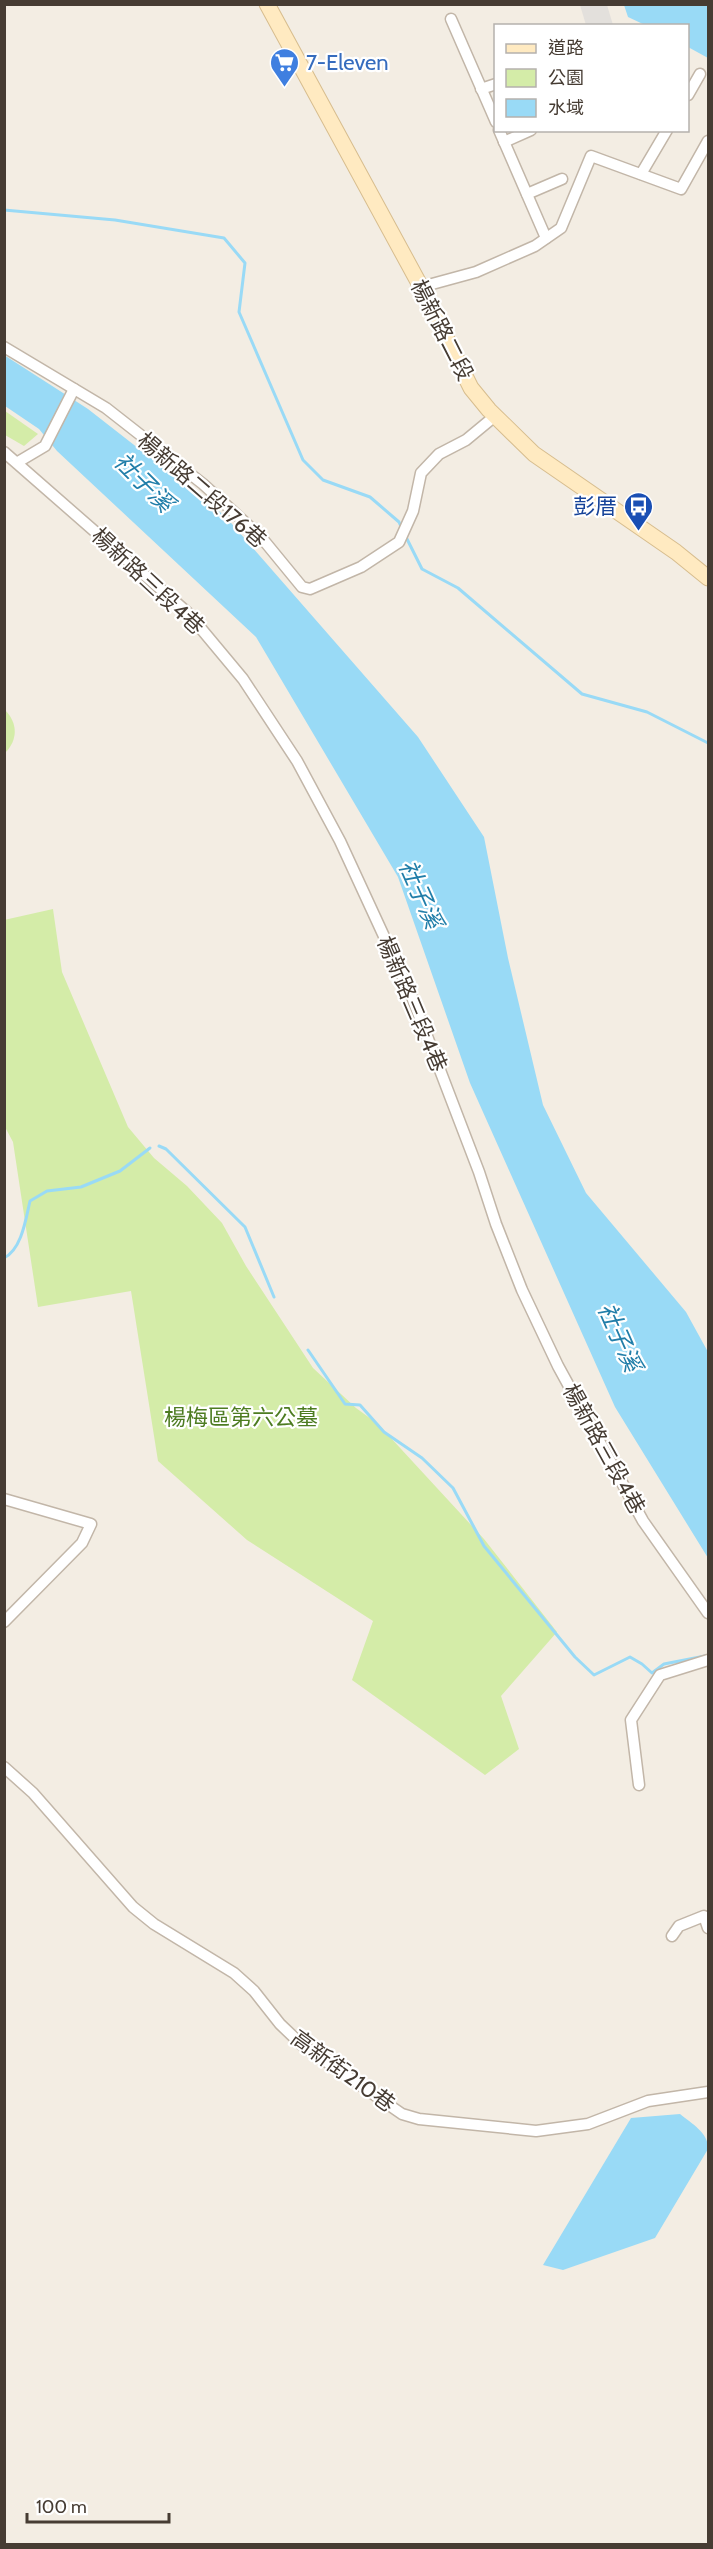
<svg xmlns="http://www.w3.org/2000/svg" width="713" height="2549" viewBox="0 0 713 2549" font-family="Cabin,'Noto Sans TC',sans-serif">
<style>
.green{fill:#d4eca8}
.parking{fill:#e3e0dc}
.water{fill:#99daf6}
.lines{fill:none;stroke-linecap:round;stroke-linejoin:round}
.stream{stroke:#99daf6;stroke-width:3}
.minor-casing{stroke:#c2b6a8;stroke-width:13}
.secondary-casing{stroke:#d7bd8e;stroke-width:17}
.minor{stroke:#fff;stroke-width:10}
.secondary{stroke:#ffeac1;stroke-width:15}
.labels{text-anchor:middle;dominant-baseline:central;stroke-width:4.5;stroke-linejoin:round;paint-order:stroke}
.shop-label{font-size:22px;fill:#366cbe;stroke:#fff;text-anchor:start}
.street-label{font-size:22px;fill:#463c33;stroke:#fff}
.transit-label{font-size:22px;fill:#164399;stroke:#fff;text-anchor:end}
.park-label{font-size:22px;fill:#4d7c21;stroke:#fff}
.water-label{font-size:24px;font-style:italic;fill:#217ea9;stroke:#fff}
</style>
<rect width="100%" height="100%" fill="#f3ede3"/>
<!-- green -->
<g class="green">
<polygon points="5,411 38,434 24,446 5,435"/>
<path d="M5 710C18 723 18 740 5 753Z"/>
<polygon points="53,909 62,972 128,1127 154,1158 187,1186 222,1223 246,1266 313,1368 356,1408 378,1424 484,1539 557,1632 501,1696 519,1749 485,1775 352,1680 373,1621 247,1540 158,1461 131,1291 38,1307 13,1142 5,1127 4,920"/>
</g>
<!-- parking -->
<polygon class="parking" points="580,5 607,5 613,25 586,25"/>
<!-- water -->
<g class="water">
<polygon points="624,5 708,5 708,58 688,47 688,26 645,25 628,17"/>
<polygon points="4,355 88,409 225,516 418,737 484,837 508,958 543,1105 586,1193 686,1312 708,1352 708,1558 615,1407 470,1083 398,877 256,637 57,451 39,429 5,406"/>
<path d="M680 2114C691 2123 709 2133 708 2149L655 2238 563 2270 543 2265 631 2118Z"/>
</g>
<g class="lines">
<!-- stream -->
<g class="stream">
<polyline points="4,210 115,220 224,238 245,263 239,312 303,460 323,480 370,497 399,522 402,529"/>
<polyline points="405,535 422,569 458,588 582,694 647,712 708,743"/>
<polyline points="159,1146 166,1149 245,1227 274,1297"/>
<path d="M4 1258C22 1249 26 1218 30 1201L47 1191 81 1187 120 1171 150 1148"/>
<polyline points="308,1350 345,1404 360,1405 384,1432 422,1458 453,1488 484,1546 575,1657 594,1675 630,1657 642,1664 652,1673 664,1664 705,1656"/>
</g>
<defs>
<g id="minor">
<polyline points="451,19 496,122"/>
<polyline points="481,89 496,84"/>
<polyline points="688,95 700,74"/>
<polyline points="499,130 546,238"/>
<polyline points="504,142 531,130"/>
<polyline points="641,174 667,130"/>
<polyline points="527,194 562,179"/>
<polyline points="421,287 476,272 535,246 561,228 591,156 681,189 708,141"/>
<polyline points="4,347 106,408 203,484 261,537 302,587 310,589 361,567 399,542 413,511 421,473 439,454 466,440 495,416"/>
<polyline points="4,452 188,613 243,679 297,761 340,841 412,997 479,1172 496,1224 522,1290 558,1366 643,1521 708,1613"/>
<polyline points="18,462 45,446 74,389"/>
<polyline points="4,1499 91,1524 82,1543 4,1622"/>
<polyline points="4,1767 33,1793 133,1907 154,1924 234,1973 254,1991 280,2024 302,2045 402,2114 419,2119 536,2131 588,2124 648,2101 708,2092"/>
<polyline points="639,1785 631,1720 660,1675 708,1660"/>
<polyline points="672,1936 679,1926 704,1916 708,1928"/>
</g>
<polyline id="secondary" points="267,4 421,287 471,388 489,410 534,454 676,552 708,578"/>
</defs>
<!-- minor casing -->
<use href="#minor" class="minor-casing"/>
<!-- secondary casing -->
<use href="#secondary" class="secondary-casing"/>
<!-- minor -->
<use href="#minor" class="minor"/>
<!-- secondary -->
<use href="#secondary" class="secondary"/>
</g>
<!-- icons -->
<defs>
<symbol id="supermarket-pin" viewBox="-11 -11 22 30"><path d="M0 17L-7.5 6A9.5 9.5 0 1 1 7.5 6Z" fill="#3f7fe0" stroke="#fff"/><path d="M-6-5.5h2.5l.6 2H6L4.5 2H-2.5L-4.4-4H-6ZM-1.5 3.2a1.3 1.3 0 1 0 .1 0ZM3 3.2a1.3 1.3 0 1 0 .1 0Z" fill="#fff"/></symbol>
<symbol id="bus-pin" viewBox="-11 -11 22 30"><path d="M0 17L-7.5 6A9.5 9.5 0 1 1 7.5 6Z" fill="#1a4fb4" stroke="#fff"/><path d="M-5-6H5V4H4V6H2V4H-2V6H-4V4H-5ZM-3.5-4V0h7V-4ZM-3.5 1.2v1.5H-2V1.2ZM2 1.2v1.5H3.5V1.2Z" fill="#fff"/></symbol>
</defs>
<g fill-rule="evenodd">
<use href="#supermarket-pin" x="268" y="46" width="33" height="45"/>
<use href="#bus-pin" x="622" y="490" width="33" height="45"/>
</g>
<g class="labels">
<!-- shop labels -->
<g class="shop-label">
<text x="306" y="62">7-Eleven</text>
</g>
<!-- street labels -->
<g class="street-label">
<text transform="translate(442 330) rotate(63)">楊新路二段</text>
<text transform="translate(202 490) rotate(41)">楊新路二段176巷</text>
<text transform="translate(148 581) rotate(43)">楊新路三段4巷</text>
<text transform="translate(412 1004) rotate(67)">楊新路三段4巷</text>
<text transform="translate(604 1449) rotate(61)">楊新路三段4巷</text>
<text transform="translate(343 2071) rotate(36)">高新街210巷</text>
</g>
<!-- transit labels -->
<g class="transit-label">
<text x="617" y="506">彭厝</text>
</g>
<!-- park labels -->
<g class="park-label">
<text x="241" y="1417">楊梅區第六公墓</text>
</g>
<!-- water labels -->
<g class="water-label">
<text transform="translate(144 482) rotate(45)">社子溪</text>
<text transform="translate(421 894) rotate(66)">社子溪</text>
<text transform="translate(620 1337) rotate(66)">社子溪</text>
</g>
</g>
<!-- border -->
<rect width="713" height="2549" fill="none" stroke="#463c33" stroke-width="12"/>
<!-- legend -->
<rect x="494" y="24" width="195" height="108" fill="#ffffff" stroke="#b5b1ad" stroke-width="1.5"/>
<rect x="506" y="44" width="30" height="9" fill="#ffeac1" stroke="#b5b1ad" stroke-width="1.5"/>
<text x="548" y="54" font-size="18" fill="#463c33">道路</text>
<rect x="506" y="69" width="30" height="18" fill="#d4eca8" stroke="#b5b1ad" stroke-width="1.5"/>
<text x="548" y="84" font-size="18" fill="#463c33">公園</text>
<rect x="506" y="99" width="30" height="18" fill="#99daf6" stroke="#b5b1ad" stroke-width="1.5"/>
<text x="548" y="114" font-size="18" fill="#463c33">水域</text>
<!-- scale -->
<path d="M27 2513v9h142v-9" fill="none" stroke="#463c33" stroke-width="3"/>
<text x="36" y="2513" font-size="18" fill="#463c33" stroke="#ffffff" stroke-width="4.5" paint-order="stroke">100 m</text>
</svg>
